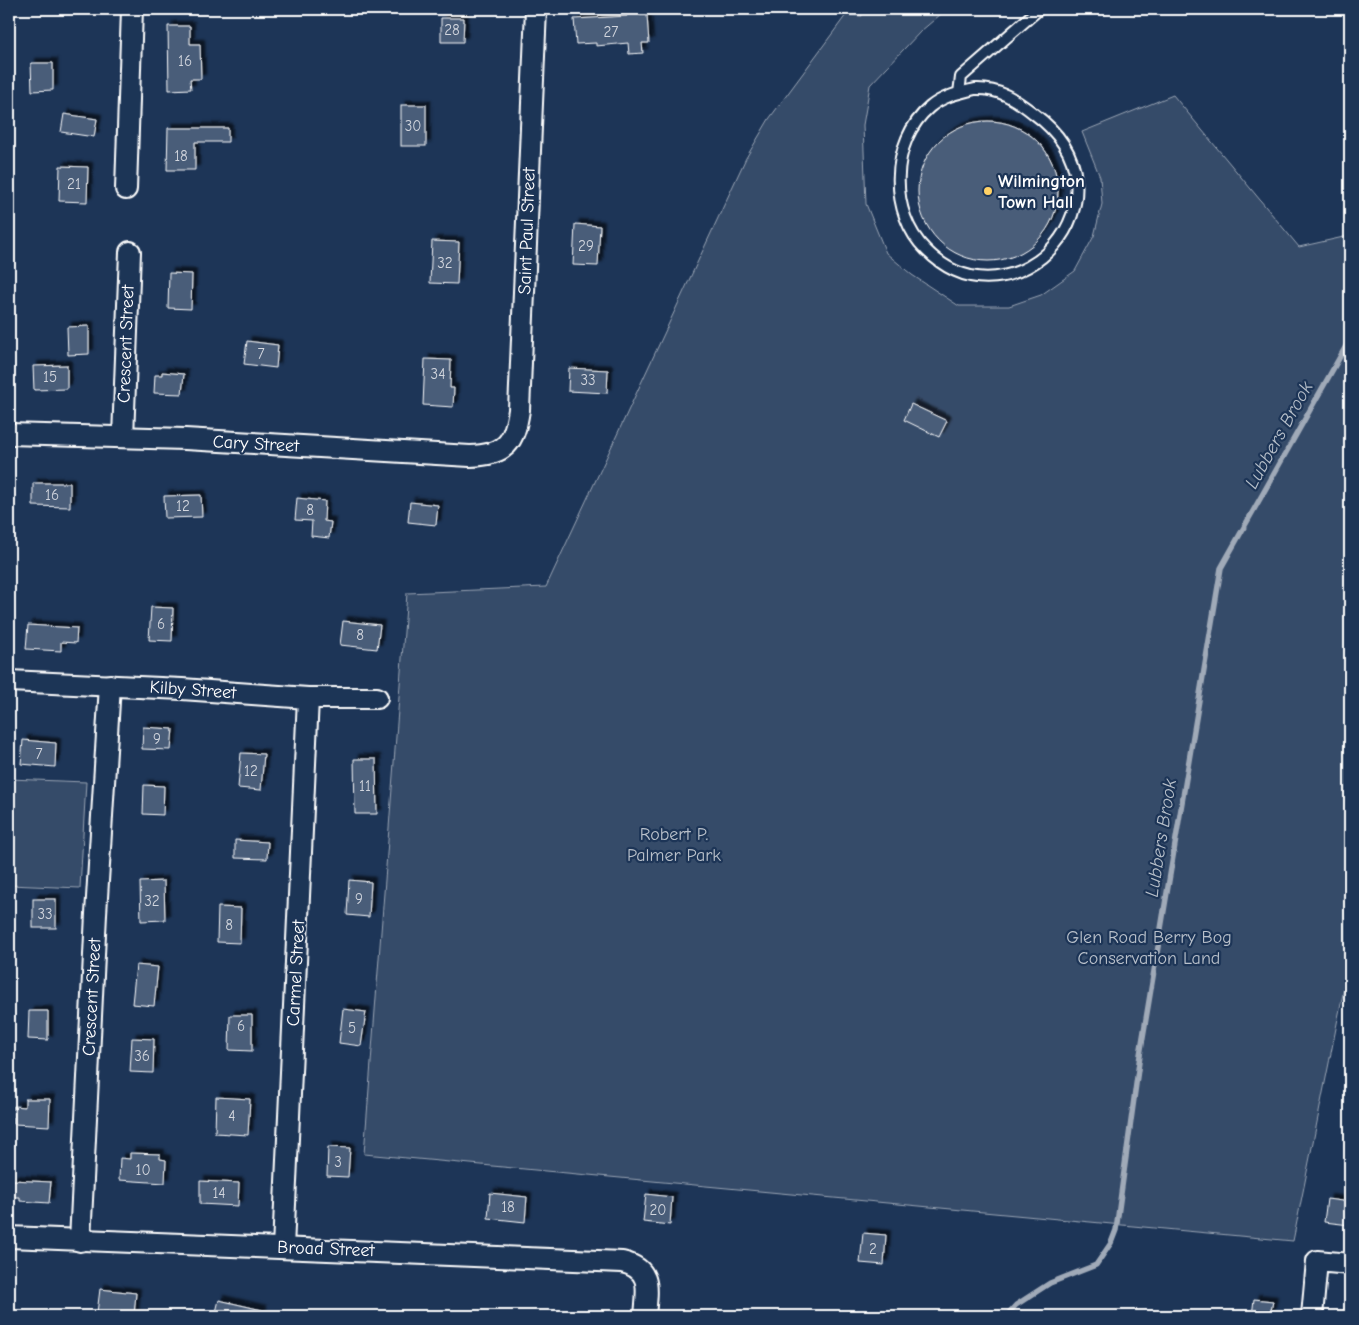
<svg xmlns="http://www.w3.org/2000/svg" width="1359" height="1325" viewBox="0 0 1359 1325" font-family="'Comic Neue',sans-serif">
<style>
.green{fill:#364b69;stroke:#9aa5b4}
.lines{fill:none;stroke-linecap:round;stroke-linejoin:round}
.stream{stroke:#a0aab8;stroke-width:5.5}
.building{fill:#4a5d79;stroke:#fff;filter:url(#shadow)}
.service-casing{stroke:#fff;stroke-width:14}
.minor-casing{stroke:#fff;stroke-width:24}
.service{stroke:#1d3557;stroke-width:10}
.minor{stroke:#1d3557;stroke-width:20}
.poi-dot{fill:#ffd166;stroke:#1d3557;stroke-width:2}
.labels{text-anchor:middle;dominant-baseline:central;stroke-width:4.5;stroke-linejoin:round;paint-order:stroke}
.number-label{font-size:15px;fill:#d2d6de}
.poi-label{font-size:18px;font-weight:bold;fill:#fff;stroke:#1d3557;text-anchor:start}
.street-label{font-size:18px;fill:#fff;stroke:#1d3557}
.park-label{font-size:18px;fill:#b9c0ca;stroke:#1d3557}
.water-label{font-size:19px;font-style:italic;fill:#b8c0ca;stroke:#1d3557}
</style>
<defs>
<filter id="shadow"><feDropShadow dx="4.5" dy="-4.5" stdDeviation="1" flood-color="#0009"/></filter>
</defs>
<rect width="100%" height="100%" fill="#1d3557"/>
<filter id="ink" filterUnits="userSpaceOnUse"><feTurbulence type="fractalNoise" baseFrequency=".02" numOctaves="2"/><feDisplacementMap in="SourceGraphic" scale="10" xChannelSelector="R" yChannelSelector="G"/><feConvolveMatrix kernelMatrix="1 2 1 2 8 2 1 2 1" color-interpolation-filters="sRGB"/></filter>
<g filter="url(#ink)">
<!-- green -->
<g class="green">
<polygon points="862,9 947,9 921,31 870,85 863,125 866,204 886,253 912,275 959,306 1009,306 1041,295 1075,271 1094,236 1102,204 1100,177 1082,132 1173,95 1299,247 1348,236 1350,234 1350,959 1293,1241 364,1154 407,593 546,587 746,158 769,119 846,15 862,16"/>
<polygon points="9,779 86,782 80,888 9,885"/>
</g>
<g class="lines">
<!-- stream -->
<polyline class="stream" points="1006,1316 1016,1305 1050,1283 1096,1265 1111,1243 1116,1230 1140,1055 1221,568 1350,339"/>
</g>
<!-- building -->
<g class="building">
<polygon points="626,9 640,9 640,15 647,15 649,43 642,43 643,53 629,54 628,43 596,46 596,43 576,44 574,19 627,16"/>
<polygon points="441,18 464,18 463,42 441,42"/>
<polygon points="168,26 190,26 190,44 200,44 201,79 190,79 191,89 169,90"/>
<polygon points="31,63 53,63 53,90 32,91"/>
<rect x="401" y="105" width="25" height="41"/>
<polygon points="64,114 97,119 94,137 61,132"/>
<circle cx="988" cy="191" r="70"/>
<polygon points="168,128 228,128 228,142 195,142 195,170 167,170"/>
<polygon points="60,166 88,167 87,202 59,201"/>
<polygon points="575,224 600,226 598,266 573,265"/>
<polygon points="432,241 459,242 457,284 430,283"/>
<polygon points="169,273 192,274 191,309 168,308"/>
<polygon points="89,326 89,354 68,355 67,327"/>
<polygon points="247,341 278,345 276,368 244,364"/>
<polygon points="425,359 451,360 450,388 454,388 453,407 423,405"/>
<polygon points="67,365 67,389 34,390 33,366"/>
<polygon points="569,368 608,370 607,393 568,391"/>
<polygon points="162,372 184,374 182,394 154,393 155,375 162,375"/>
<polygon points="911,404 947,421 939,437 904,420"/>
<polygon points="33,483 70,483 70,507 33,506"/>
<polygon points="201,495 202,517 165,518 164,496"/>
<polygon points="297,498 325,501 324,521 331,522 329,538 311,536 312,521 295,520"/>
<polygon points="410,502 438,505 436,525 408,522"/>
<polygon points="151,607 173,608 172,641 149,640"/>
<polygon points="343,621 380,625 377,649 340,645"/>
<polygon points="28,625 77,628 76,643 61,642 61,651 26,649"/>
<polygon points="143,727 173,729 171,750 142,749"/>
<polygon points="23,740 56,743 55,767 21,764"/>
<polygon points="241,753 264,754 261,790 238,788"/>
<polygon points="354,759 376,759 377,814 355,814"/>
<polygon points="144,785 164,786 163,815 143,814"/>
<polygon points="235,840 268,842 267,859 235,858"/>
<polygon points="349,880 371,882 369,917 347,915"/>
<polygon points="164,881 165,920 141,921 140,882"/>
<rect x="33" y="899" width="23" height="29"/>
<polygon points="218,907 241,908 240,943 217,942"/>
<polygon points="136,965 158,967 154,1006 132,1004"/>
<polygon points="343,1009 366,1012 361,1046 339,1043"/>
<polygon points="29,1011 48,1011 48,1040 28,1039"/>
<polygon points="230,1015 252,1015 252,1051 229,1050"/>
<polygon points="132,1038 154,1039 153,1073 130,1072"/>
<polygon points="216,1097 250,1099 248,1135 215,1133"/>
<polygon points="25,1099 50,1099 49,1126 14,1124 14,1106 25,1107"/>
<polygon points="328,1147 350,1148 348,1177 327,1176"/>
<polygon points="130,1153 160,1154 160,1159 166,1160 165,1183 119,1180 120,1158 130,1159"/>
<polygon points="12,1180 51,1182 49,1203 20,1201 20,1197 11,1197"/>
<polygon points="200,1181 239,1183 238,1206 200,1204"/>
<polygon points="490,1193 527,1197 525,1222 488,1218"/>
<polygon points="646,1194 672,1197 670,1225 643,1222"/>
<polygon points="1327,1199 1350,1202 1350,1225 1324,1222"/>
<polygon points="863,1233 886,1235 884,1265 860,1263"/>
<polygon points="100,1289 136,1293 134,1316 97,1313"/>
<polygon points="1254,1299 1273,1301 1270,1316 1252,1316"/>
<polygon points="219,1300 262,1310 262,1316 215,1316"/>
</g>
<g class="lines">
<defs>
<g id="service">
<path d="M975 89C999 88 1015 99 1033 113 1146 195 1013 338 926 250 889 214 889 141 930 107 943 96 959 93 975 89Z"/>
<polyline points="959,93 961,77 1039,9"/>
</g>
<g id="minor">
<polyline points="126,189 132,9"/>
<path d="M9 434 185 439 470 456C506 455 514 443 519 410L536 9"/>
<polyline points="123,437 130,252"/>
<polyline points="9,681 182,689 308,698 377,698"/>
<path d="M9 1237 622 1262C653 1269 647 1290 645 1316"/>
<polyline points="80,1241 96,914 110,685"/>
<polyline points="283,1248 308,698"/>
<polyline points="1312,1316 1317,1261 1350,1264"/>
</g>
</defs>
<!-- service casing -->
<use href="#service" class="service-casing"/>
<!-- minor casing -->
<use href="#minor" class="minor-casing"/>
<!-- service -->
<use href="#service" class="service"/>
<!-- minor -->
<use href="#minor" class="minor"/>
</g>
</g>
<!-- markers -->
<circle class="poi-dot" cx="988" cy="191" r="5"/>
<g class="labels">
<!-- number labels -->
<g class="number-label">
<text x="452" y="30">28</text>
<text x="611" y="32">27</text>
<text x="185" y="61">16</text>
<text x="413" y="126">30</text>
<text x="181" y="156">18</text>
<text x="74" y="184">21</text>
<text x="586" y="246">29</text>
<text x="445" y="263">32</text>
<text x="261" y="354">7</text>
<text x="438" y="374">34</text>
<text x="50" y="377">15</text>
<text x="588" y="380">33</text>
<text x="52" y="495">16</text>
<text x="183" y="506">12</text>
<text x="310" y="510">8</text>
<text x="161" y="624">6</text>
<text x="360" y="635">8</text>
<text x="157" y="739">9</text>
<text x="39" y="754">7</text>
<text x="251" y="771">12</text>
<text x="365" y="786">11</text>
<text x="359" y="899">9</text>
<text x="152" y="901">32</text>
<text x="45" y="914">33</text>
<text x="229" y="925">8</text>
<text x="241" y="1026">6</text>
<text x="352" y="1028">5</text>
<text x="142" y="1056">36</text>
<text x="232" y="1116">4</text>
<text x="338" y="1162">3</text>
<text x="143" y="1170">10</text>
<text x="219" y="1193">14</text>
<text x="508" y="1207">18</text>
<text x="658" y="1210">20</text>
<text x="873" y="1249">2</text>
</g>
<!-- poi labels -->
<g class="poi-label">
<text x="998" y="181">Wilmington<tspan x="998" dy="21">Town Hall</tspan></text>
</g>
<!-- street labels -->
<g class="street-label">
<text transform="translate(527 231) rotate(-88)">Saint Paul Street</text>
<text transform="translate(126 344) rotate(-88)">Crescent Street</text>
<text transform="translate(256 444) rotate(3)">Cary Street</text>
<text transform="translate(193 690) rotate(4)">Kilby Street</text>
<text transform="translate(296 973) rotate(-87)">Carmel Street</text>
<text transform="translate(92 997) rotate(-87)">Crescent Street</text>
<text transform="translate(326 1249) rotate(2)">Broad Street</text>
</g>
<!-- park labels -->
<g class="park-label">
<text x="674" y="834">Robert P.<tspan x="674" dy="21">Palmer Park</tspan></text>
<text x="1149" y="937">Glen Road Berry Bog<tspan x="1149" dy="21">Conservation Land</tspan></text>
</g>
<!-- water labels -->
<g class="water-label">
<text transform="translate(1279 435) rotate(-61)">Lubbers Brook</text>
<text transform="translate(1161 838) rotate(-81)">Lubbers Brook</text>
</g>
</g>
<!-- margin -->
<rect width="1359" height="1325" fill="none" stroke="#1d3557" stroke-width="30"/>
<rect x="15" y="15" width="1329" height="1295" fill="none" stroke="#fff" stroke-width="2" filter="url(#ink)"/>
</svg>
